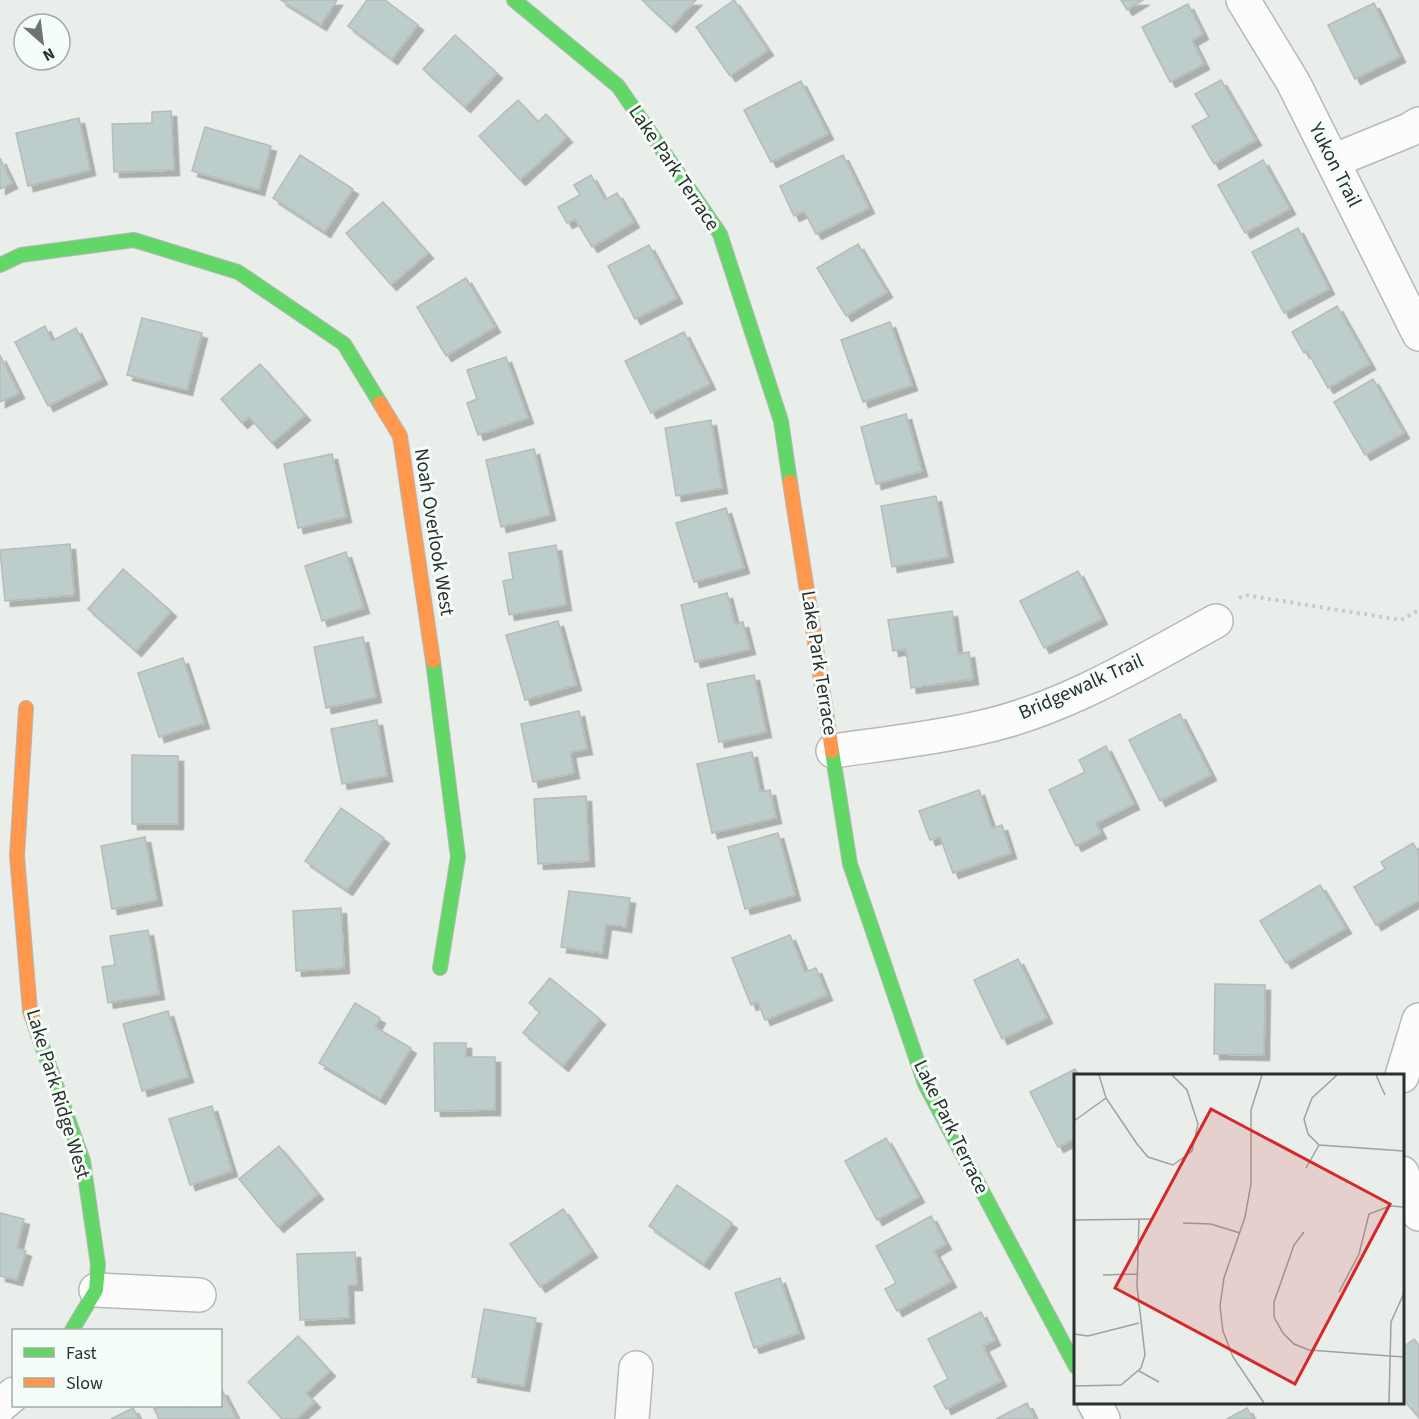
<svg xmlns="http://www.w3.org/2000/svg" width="1419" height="1419" viewBox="0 0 1419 1419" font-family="'Source Sans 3',sans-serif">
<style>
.building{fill:#bccdcb;stroke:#b7bbba;stroke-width:1.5;filter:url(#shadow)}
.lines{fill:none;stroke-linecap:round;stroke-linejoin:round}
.street-casing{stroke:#b6b9b7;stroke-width:36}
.fast-casing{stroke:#b6b9b7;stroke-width:16}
.slow-casing{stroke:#b6b9b7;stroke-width:16}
.path{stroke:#c9cbca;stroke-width:4;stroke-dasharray:3 4.5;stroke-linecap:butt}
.street{stroke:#fcfcfc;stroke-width:33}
.fast{stroke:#63d668;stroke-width:14}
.slow{stroke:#ff974d;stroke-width:14}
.labels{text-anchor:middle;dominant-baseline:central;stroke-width:6;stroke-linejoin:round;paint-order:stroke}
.street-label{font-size:20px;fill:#2b2f2d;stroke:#f4fdf7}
.inset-road{fill:none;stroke:#9da29f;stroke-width:1.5}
.view{fill:#d62828;fill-opacity:0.15;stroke:#d62828;stroke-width:3}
.inset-edge{fill:none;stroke:#2b2f2d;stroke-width:3}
</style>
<defs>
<filter id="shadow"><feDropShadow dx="5.5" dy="5.5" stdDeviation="0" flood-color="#0004"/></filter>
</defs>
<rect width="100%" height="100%" fill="#e9eeeb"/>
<!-- building -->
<g class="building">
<polygon points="281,0 337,0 321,25"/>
<polygon points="367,0 385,0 418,25 392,59 348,26"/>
<polygon points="642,0 696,0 671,27"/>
<polygon points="734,0 768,50 730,76 696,27"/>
<polygon points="1121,0 1143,0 1127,10"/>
<polygon points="1374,3 1400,57 1355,79 1328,25"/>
<polygon points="1188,4 1203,34 1192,40 1204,64 1170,82 1142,27"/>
<polygon points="455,35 497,73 465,107 423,69"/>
<polygon points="1221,80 1256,140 1214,164 1192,126 1209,117 1195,94"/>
<polygon points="801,81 828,134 771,162 744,110"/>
<polygon points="518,100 538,122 546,114 567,137 520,180 479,136"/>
<polygon points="171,111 174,170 114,172 112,124 152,123 152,112"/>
<polygon points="79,118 90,170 28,186 16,133"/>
<polygon points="205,127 271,146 259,190 192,171"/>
<polygon points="300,155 353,189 325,232 273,198"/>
<polygon points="843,155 869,208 816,234 804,211 794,216 780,186"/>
<polygon points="0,158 12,183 0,189"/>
<polygon points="1263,160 1290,209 1245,233 1218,185"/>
<polygon points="591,175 605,200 617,193 634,222 592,247 575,219 567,223 558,207 580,195 574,185"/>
<polygon points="383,202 428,253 391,285 346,233"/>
<polygon points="1298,228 1329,289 1284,313 1252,252"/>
<polygon points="858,244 887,292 846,316 817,268"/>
<polygon points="649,245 677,298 635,319 608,266"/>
<polygon points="466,278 495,327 446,356 417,307"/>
<polygon points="1337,306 1370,364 1328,388 1307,351 1304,353 1292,332"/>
<polygon points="142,318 202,333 187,390 127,375"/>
<polygon points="890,322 912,385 863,402 841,340"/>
<polygon points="45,326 52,341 76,328 102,379 48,406 15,342"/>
<polygon points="684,332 710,384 651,413 625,361"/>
<polygon points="0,355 19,393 0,402"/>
<polygon points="506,357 528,418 478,435 467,403 477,399 467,370"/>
<polygon points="260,364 305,415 272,443 249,417 242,423 221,399"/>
<polygon points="1373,379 1404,433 1365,455 1334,402"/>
<polygon points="906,414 922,471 876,484 861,427"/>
<polygon points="711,420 722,488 676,496 665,428"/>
<polygon points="534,449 550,515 501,527 486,460"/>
<polygon points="332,454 346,517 298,528 284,464"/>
<polygon points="936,496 948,557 892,567 881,506"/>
<polygon points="726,508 744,568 694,582 676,523"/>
<polygon points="70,544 74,595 5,601 0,550"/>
<polygon points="556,545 566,605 509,615 503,581 513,579 509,553"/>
<polygon points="346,552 364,608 322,621 305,566"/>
<polygon points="123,569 171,611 136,651 88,609"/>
<polygon points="1078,571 1102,619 1044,648 1020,601"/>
<polygon points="727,593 735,624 743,622 750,649 695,662 681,605"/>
<polygon points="952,611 958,654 969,652 973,679 911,688 906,649 893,651 888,620"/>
<polygon points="558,621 576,685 525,700 506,635"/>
<polygon points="363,637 376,697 326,708 314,647"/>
<polygon points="183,658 204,723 159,737 138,673"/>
<polygon points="754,675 766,732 719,742 707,684"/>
<polygon points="579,711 587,749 570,752 574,773 533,782 521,724"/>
<polygon points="1180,714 1211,775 1160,801 1129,740"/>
<polygon points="377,720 387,776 342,784 331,729"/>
<polygon points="1106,746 1134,804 1096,823 1101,833 1076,846 1049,790 1085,772 1079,760"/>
<polygon points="752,752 760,792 770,790 776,818 712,833 697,764"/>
<polygon points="132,755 178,756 178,824 132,824"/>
<polygon points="979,790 992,828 1002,825 1011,853 953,873 940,837 930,840 919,811"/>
<polygon points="586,796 589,861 538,864 534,799"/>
<polygon points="341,808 384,838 347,890 305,861"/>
<polygon points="778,833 795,895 745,909 728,847"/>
<polygon points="145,837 157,900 112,909 101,846"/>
<polygon points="1413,843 1419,854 1419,900 1376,925 1354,887 1385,869 1381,862"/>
<polygon points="1320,885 1346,928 1286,963 1260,921"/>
<polygon points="569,891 630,898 626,927 606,924 602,953 561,947"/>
<polygon points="341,908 344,968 296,971 293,911"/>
<polygon points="148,930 159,994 108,1003 102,967 115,965 110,936"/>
<polygon points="790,935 805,972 816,968 827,995 765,1020 758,1002 751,1005 732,958"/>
<polygon points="1018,959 1047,1018 1002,1039 974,980"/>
<polygon points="550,978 600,1019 563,1066 523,1033 540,1012 529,1003"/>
<polygon points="1215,984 1265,985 1264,1055 1214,1054"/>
<polygon points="355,1003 380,1018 375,1027 411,1048 380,1099 319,1063"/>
<polygon points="168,1011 188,1077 142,1091 123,1024"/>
<polygon points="434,1043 466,1043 466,1057 495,1057 495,1110 435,1111"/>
<polygon points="1075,1069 1079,1076 1076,1076 1076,1138 1058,1147 1030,1092"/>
<polygon points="212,1106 232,1171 190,1185 169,1119"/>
<polygon points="886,1138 919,1197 877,1220 845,1161"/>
<polygon points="279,1146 318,1194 278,1227 239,1179"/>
<polygon points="677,1185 732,1223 704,1264 649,1226"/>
<polygon points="563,1209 592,1252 540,1287 510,1244"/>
<polygon points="0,1213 24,1219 17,1248 26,1251 17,1280 0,1276"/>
<polygon points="931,1216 946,1244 934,1251 951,1282 897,1311 885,1289 896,1283 876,1246"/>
<polygon points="355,1252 357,1285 348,1285 349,1318 300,1320 297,1254"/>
<polygon points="780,1278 799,1333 754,1348 735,1293"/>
<polygon points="484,1309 536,1318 524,1386 472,1377"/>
<polygon points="981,1312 995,1340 983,1346 1001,1381 946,1409 934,1386 948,1379 928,1339"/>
<polygon points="298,1336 330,1371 306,1393 315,1402 296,1419 282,1419 248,1382"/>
<polygon points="1414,1339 1419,1345 1419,1418 1402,1398 1402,1348"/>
<polygon points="222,1390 237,1419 159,1419 154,1409 162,1406 187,1406 188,1407 192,1406 220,1406 220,1391"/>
<polygon points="1027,1403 1035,1419 996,1419"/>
<polygon points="133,1408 139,1419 111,1419"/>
<polygon points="1247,1408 1253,1419 1227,1419"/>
</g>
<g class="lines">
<defs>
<g id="street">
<polyline points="1243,0 1293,82 1419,334"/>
<polyline points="1333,161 1409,130 1419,124"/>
<path d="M833 751C881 744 931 739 978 728 1063 710 1141 662 1216 621"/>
<polyline points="1402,1076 1419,1020"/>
<polyline points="1402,1173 1419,1214"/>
<polyline points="96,1290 199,1295"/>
<polyline points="1094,1402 1103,1419"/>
<polyline points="0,1406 14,1394"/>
<polyline points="632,1419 636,1368"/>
</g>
<g id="fast">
<polyline points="514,0 618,86 720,234 781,421 790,482"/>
<polyline points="0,265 21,255 134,240 238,272 344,344 380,403"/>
<polyline points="433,661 458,857 440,968"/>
<polyline points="832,751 850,864 925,1084 1076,1367"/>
<polyline points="41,1043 83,1161 98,1265 96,1290 72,1330"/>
</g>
<g id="slow">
<polyline points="380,403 400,436 433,661"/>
<polyline points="790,482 832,751"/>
<polyline points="26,708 17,856 30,1011 41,1043"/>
</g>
</defs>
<!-- street casing -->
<use href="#street" class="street-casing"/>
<!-- fast casing -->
<use href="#fast" class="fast-casing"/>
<!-- slow casing -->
<use href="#slow" class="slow-casing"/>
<!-- path -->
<polyline class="path" points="1239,598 1245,595 1401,620 1419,610"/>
<!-- street -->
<use href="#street" class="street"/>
<!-- fast -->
<use href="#fast" class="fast"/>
<!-- slow -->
<use href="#slow" class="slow"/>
</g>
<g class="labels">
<!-- street labels -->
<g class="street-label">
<text transform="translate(1335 165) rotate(63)">Yukon Trail</text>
<text transform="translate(674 168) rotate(56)">Lake Park Terrace</text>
<text transform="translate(434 532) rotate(81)">Noah Overlook West</text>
<text transform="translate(819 663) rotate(81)">Lake Park Terrace</text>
<text transform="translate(1081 687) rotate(-24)">Bridgewalk Trail</text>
<text transform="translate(58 1094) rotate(73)">Lake Park Ridge West</text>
<text transform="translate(951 1127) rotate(64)">Lake Park Terrace</text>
</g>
</g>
<!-- overview -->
<g transform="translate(1074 1074)">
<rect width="330" height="330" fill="#e9eeeb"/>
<path class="inset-road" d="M25 1 32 24 63 70 74 83 99 91 118 77 124 50 113 16 98 1M188 1 177 36V110L171 143 150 204 146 232 149 257 159 283 190 329M263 1 238 24 230 45 234 60 245 71 330 77M302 1 311 21M0 47 32 24M232 94 245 71M0 146 77 145M109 149 137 150 166 159M230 158 220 171 200 228V243L209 259 220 270 235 276 330 283M29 201 63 200M265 218 285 180 295 140 316 132 330 133M0 260 14 262 65 249M65 297 85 308M0 312 47 311 67 294 71 281 63 212 65 145M315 329 317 248 330 219"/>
<path class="view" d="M137 35 316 130 221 310 41 214Z"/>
<rect width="330" height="330" class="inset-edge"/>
</g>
<!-- legend -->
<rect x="12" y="1329" width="210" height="78" fill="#f4fdf7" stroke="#a4aba6" stroke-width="1.5"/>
<rect x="24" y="1348" width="30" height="9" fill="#63d668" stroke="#a4aba6" stroke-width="1.5"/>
<text x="66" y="1359" font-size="18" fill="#2b2f2d">Fast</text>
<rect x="24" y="1378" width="30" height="9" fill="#ff974d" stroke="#a4aba6" stroke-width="1.5"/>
<text x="66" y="1389" font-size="18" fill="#2b2f2d">Slow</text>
<!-- north arrow -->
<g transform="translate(42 42) rotate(152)"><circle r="28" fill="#f4fdf7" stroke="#a4aba6" stroke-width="1.5"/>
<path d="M0-4.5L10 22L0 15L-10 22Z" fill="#6e7270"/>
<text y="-9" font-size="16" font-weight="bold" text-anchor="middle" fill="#2b2f2d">N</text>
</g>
</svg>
